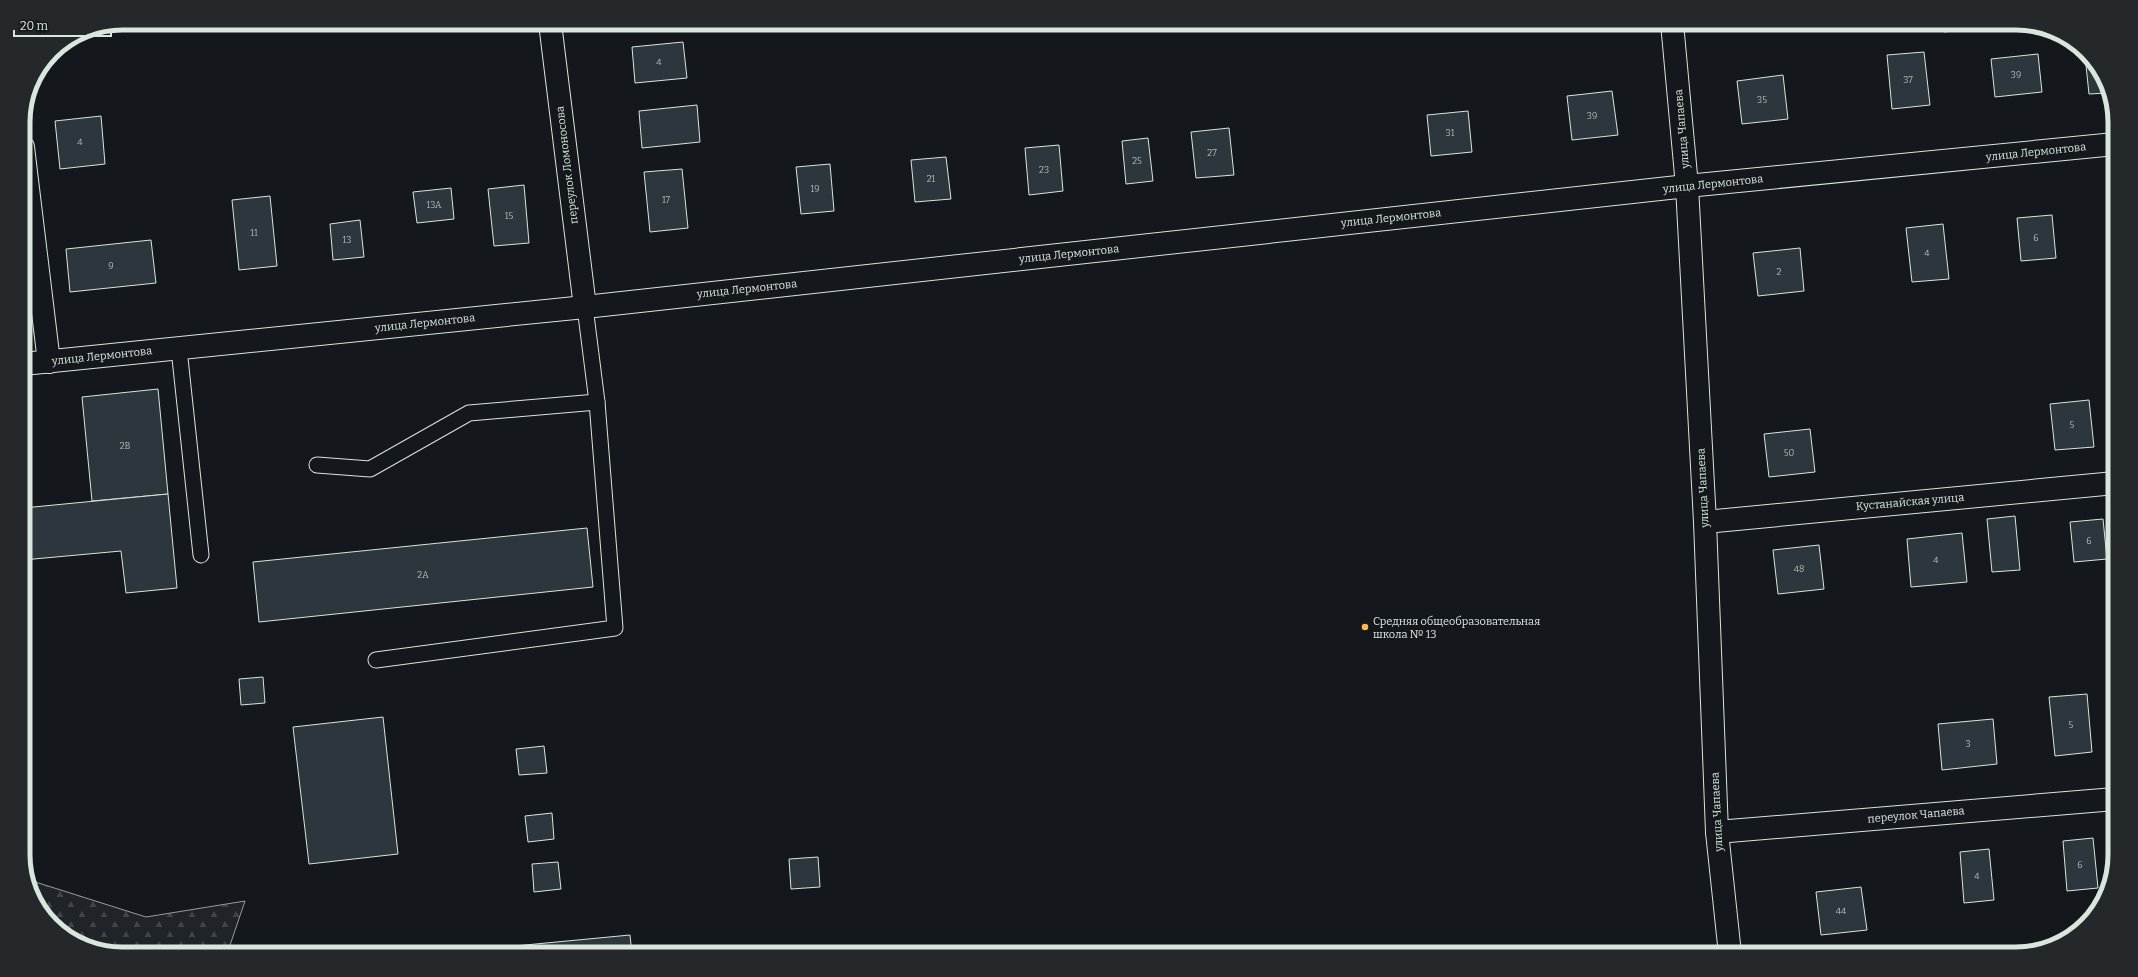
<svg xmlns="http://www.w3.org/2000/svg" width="2138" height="977" viewBox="0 0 2138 977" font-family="Bitter,serif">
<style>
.forest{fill:url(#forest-firs);stroke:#939e99}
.building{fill:#2c363c;stroke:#d8e6dc}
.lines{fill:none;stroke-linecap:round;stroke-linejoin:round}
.service-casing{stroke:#d8e6dc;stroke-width:17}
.minor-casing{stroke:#d8e6dc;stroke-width:24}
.service{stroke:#14181c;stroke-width:15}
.minor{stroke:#14181c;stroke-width:22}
.poi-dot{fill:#ffb74d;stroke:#14181c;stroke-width:1.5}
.labels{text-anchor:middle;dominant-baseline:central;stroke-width:3;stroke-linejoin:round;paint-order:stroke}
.number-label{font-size:9px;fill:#adbab4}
.street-label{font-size:11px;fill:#d8e6dc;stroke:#14181c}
.poi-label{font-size:11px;fill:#d8e6dc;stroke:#14181c;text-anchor:start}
.rim{fill:none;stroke:#d8e6dc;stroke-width:5}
</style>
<defs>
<pattern id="forest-firs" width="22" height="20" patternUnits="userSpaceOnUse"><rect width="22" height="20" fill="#202428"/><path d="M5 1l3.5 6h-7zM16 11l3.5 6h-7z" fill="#404447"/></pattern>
</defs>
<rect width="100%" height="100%" fill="#14181c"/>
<!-- forest -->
<polygon class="forest" points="29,880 146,917 245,901 227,954 122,954 84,946 40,910"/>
<!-- building -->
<g class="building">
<polygon points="196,23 231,23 196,27"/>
<polygon points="1943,23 1974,23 1974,29 1944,32"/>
<polygon points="86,30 87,36 74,37 84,30"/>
<polygon points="683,42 687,78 635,83 632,47"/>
<polygon points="1924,52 1930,105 1892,109 1887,55"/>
<polygon points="2038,54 2042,92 1995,97 1991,59"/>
<polygon points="2085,56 2098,67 2107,93 2089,94"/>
<polygon points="1783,75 1788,119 1742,124 1737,81"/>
<polygon points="1612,91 1618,135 1572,140 1567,96"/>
<polygon points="697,105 700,142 642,148 639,111"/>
<polygon points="1468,111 1472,152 1431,156 1427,115"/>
<polygon points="101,116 105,164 60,169 55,121"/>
<polygon points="1229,128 1234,175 1196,178 1191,132"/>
<polygon points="1148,138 1153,181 1126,184 1122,141"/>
<polygon points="1059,145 1063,191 1029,195 1025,148"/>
<polygon points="946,157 951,199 915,202 911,160"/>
<polygon points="830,164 834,211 801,214 796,167"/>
<polygon points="682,169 688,228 650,232 644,172"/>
<polygon points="524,185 529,243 494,246 488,189"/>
<polygon points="451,188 454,219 417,223 413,192"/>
<polygon points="270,196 277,266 239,270 232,200"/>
<polygon points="2052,215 2056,258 2021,261 2017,218"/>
<polygon points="360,220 364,257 333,260 330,224"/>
<polygon points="1943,224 1949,279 1912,282 1906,228"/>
<polygon points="151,240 156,283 70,292 66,249"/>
<polygon points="1800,248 1804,291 1758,296 1753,253"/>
<polygon points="158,389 168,494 92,501 82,397"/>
<polygon points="2089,400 2094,447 2055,450 2050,404"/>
<polygon points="1810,429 1815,472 1769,477 1764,434"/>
<polygon points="168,494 177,588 126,593 121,551 23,560 23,508"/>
<polygon points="2015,516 2020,570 1992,572 1987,519"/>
<polygon points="2103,519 2107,559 2074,562 2070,522"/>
<polygon points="587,528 593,587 259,622 253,562"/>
<polygon points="1962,533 1967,582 1911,587 1907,539"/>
<polygon points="1819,545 1824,589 1778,594 1773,550"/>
<polygon points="263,677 265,703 241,705 239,679"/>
<polygon points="2087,694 2092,752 2055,756 2049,697"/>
<polygon points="383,717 398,854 309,864 293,727"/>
<polygon points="1993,719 1997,764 1942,770 1938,724"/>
<polygon points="544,746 547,773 519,775 516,749"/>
<polygon points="552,813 554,839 528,842 525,816"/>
<polygon points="2093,838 2098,888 2067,891 2063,841"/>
<polygon points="1989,849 1994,900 1964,903 1960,852"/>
<polygon points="818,857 820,887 791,889 789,859"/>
<polygon points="558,862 561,889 534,892 532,864"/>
<polygon points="1861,887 1867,930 1821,935 1816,892"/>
<polygon points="630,935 632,954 431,954"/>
</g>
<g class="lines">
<defs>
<g id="service">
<polyline points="179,349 201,555"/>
<polyline points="317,465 370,469 469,413 597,402"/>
<polyline points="376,660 615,628 597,402 585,307"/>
</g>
<g id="minor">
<polyline points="550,23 585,307"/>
<polyline points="1672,23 1687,186 1705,522 1717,832 1730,954"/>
<polyline points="23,147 49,362"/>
<polyline points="23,364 585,307 1687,186 2115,144"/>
<polyline points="1705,522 2115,483"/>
<polyline points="1717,832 2115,799"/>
</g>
</defs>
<!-- service casing -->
<use href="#service" class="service-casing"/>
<!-- minor casing -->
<use href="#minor" class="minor-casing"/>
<!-- service -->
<use href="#service" class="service"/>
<!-- minor -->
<use href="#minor" class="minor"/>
</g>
<!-- markers -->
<circle class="poi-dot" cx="1365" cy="627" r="4"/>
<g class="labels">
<!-- number labels -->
<g class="number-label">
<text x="659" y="62">4</text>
<text x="2016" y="75">39</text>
<text x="1908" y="80">37</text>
<text x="1762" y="100">35</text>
<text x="1592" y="116">39</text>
<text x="1450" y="133">31</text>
<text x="80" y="142">4</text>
<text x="1212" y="153">27</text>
<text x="1137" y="161">25</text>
<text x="1044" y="170">23</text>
<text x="931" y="179">21</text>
<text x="815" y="189">19</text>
<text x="666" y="200">17</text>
<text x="434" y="205">13А</text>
<text x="509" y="216">15</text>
<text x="254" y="233">11</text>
<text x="2036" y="238">6</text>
<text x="347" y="240">13</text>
<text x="1927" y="253">4</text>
<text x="111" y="266">9</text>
<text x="1779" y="272">2</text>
<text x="2072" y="425">5</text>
<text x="125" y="446">2В</text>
<text x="1789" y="453">50</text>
<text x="2089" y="541">6</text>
<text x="1936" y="560">4</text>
<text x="1799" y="569">48</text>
<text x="423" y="575">2А</text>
<text x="2071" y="725">5</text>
<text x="1968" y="744">3</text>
<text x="2080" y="865">6</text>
<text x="1977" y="876">4</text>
<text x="1841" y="911">44</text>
</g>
<!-- street labels -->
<g class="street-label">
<text transform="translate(1682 129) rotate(-95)">улица Чапаева</text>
<text transform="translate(2036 152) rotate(-6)">улица Лермонтова</text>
<text transform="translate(567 165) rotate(-97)">переулок Ломоносова</text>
<text transform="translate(1713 184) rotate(-6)">улица Лермонтова</text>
<text transform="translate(1391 218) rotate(-6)">улица Лермонтова</text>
<text transform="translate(1069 254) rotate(-6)">улица Лермонтова</text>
<text transform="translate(747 289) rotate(-6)">улица Лермонтова</text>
<text transform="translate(425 323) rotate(-6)">улица Лермонтова</text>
<text transform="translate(102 356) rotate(-6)">улица Лермонтова</text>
<text transform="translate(1703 488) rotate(-93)">улица Чапаева</text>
<text transform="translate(1910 502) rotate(-5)">Кустанайская улица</text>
<text transform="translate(1717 812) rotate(-93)">улица Чапаева</text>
<text transform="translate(1916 815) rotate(-5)">переулок Чапаева</text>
</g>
<!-- poi labels -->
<g class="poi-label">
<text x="1373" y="621">Средняя общеобразовательная<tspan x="1373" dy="13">школа № 13</tspan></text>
</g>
</g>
<!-- crop -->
<path d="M0 0H2138V977H0ZM122 30H2016A92 92 0 0 1 2108 122V855A92 92 0 0 1 2016 947H122A92 92 0 0 1 30 855V122A92 92 0 0 1 122 30Z" fill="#24282b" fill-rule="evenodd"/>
<path class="rim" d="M122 30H2016A92 92 0 0 1 2108 122V855A92 92 0 0 1 2016 947H122A92 92 0 0 1 30 855V122A92 92 0 0 1 122 30Z"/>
<!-- scale -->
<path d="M14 30v6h97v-6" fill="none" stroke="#d8e6dc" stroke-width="2"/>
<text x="20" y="30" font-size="12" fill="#d8e6dc" stroke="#14181c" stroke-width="3" paint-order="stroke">20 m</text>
</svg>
